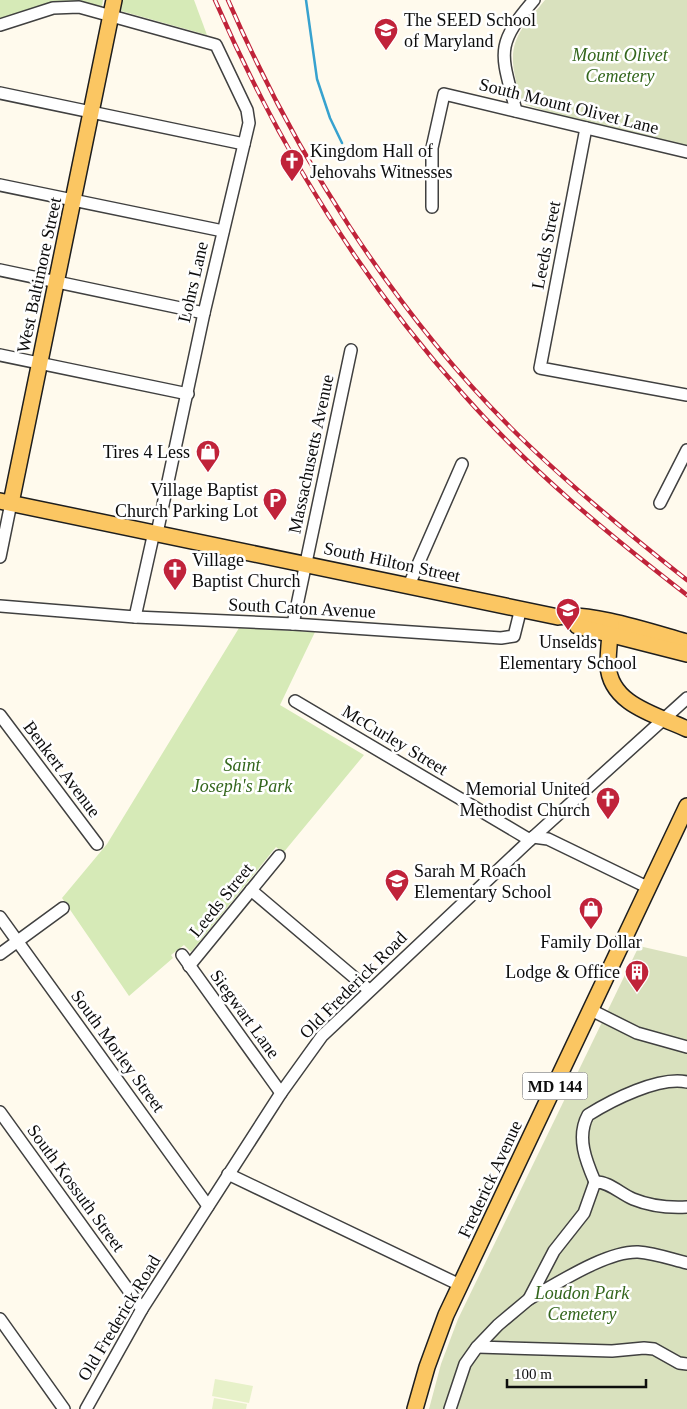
<svg xmlns="http://www.w3.org/2000/svg" width="687" height="1409" viewBox="0 0 687 1409" font-family="Georgia,serif">
<style>
.green{fill:#d6eab7}
.cemetery{fill:#d9e1be}
.pitch{fill:#e7f1c9}
.lines{fill:none;stroke-linecap:round;stroke-linejoin:round}
.stream{stroke:#37a2cf;stroke-width:2.5}
.minor-casing{stroke:#404040;stroke-width:14}
.major-casing{stroke:#1e1e1e;stroke-width:18}
.minor{stroke:#fff;stroke-width:11}
.major{stroke:#fbc662;stroke-width:15}
.rail-casing{stroke:#c0233a;stroke-width:4.5}
.rail{stroke:#fff;stroke-width:2.5;stroke-dasharray:8;stroke-linecap:butt}
.labels{text-anchor:middle;dominant-baseline:central;stroke-width:5;stroke-linejoin:round;paint-order:stroke}
.shield{fill:#fff;stroke:#565656;stroke-width:1}
.shield-label{font-size:16px;font-weight:bold;fill:#0d0d0d}
.poi-label{font-size:18px;fill:#0d0d0d;stroke:#fff;text-anchor:start}
.park-label{font-size:18px;font-style:italic;fill:#33661c;stroke:#fff}
.street-label{font-size:18px;fill:#0d0d0d;stroke:#fff}
</style>
<rect width="100%" height="100%" fill="#fffaed"/>
<!-- green -->
<g class="green">
<path d="M0 0H103L102 6C67 0 33 7 0 19Z"/>
<polygon points="122,0 194,0 207,35 121,11"/>
<polygon points="239,628 315,632 280,705 364,755 283,853 276,847 191,952 184,945 171,955 173,958 129,996 62,898 107,844"/>
</g>
<!-- cemetery -->
<g class="cemetery">
<path d="M545 0H687V148L608 130 526 105C518 96 517 88 515 76 507 40 523 27 545 0Z"/>
<polygon points="639,946 687,957 687,1409 429,1409 441,1364 458,1319"/>
</g>
<!-- pitch -->
<g class="pitch">
<polygon points="215,1379 253,1386 249,1403 212,1396"/>
<polygon points="214,1398 247,1404 246,1409 212,1409"/>
</g>
<g class="lines">
<!-- stream -->
<polyline class="stream" points="306,0 317,79 330,118 342,143"/>
<defs>
<g id="minor">
<polyline points="0,25 53,8 79,7 216,45 247,110 249,123 204,313 157,533"/>
<polyline points="0,93 244,144"/>
<path d="M516 111C502 54 493 47 534 0"/>
<polyline points="586,128 540,368 687,395"/>
<polyline points="0,185 223,231"/>
<polyline points="432,207 432,148 444,94 687,152"/>
<polyline points="0,270 204,313"/>
<polyline points="0,355 188,394"/>
<polyline points="660,503 687,450"/>
<polyline points="0,557 11,503"/>
<polyline points="409,585 462,464"/>
<polyline points="0,606 135,617 293,624 501,638 514,636 521,608"/>
<polyline points="135,617 154,532"/>
<polyline points="293,624 351,350"/>
<polyline points="295,701 530,840"/>
<polyline points="0,715 97,844"/>
<polyline points="533,837 548,839 649,888"/>
<polyline points="251,890 369,990"/>
<polyline points="0,917 208,1206"/>
<polyline points="0,954 63,908"/>
<polyline points="182,955 281,1093"/>
<polyline points="189,966 279,856"/>
<polyline points="591,1010 637,1033 687,1047"/>
<polyline points="0,1112 142,1309"/>
<polyline points="228,1174 460,1285"/>
<path d="M595 1182C586 1161 576 1137 588 1115 612 1100 659 1076 687 1082"/>
<path d="M529 1299C557 1284 606 1251 638 1252 654 1253 671 1259 687 1263"/>
<polyline points="0,1319 64,1409"/>
<polyline points="477,1347 612,1351 644,1348 654,1349 679,1363 687,1364"/>
<polyline points="86,1409 142,1309 281,1093 322,1036 530,840 687,698"/>
<path d="M450 1409 465 1364 477 1347 498 1325 529 1299 554 1251 584 1213 595 1182C608 1181 621 1194 633 1199 650 1206 669 1208 687 1207"/>
</g>
<g id="major">
<path d="M0 501 558 617C590 611 654 633 687 642"/>
<polyline points="11,503 114,0"/>
<path d="M611 623C610 637 608 651 608 665 610 705 657 715 687 729"/>
<polyline points="577,626 687,654"/>
<polyline points="415,1409 427,1367 446,1315 687,806"/>
</g>
</defs>
<!-- minor casing -->
<use href="#minor" class="minor-casing"/>
<!-- major casing -->
<use href="#major" class="major-casing"/>
<!-- minor -->
<use href="#minor" class="minor"/>
<!-- major -->
<use href="#major" class="major"/>
<defs>
<g id="rail">
<path d="M215 0C277 143 359 278 463 394 530 470 608 534 687 595"/>
<path d="M228 0C296 156 390 306 510 427 565 482 626 532 687 580"/>
</g>
</defs>
<!-- rail casing -->
<use href="#rail" class="rail-casing"/>
<!-- rail -->
<use href="#rail" class="rail"/>
</g>
<!-- icons -->
<defs>
<symbol id="school-pin" viewBox="-11 -11 22 30"><path d="M0 17L-7.5 6A9.5 9.5 0 1 1 7.5 6Z" fill="#c0233a" stroke="#fff"/><path d="M0-5L7-2L0 1L-7-2ZM-4 1L0 2.5L4 1V4Q0 6-4 4Z" fill="#fff"/></symbol>
<symbol id="church-pin" viewBox="-11 -11 22 30"><path d="M0 17L-7.5 6A9.5 9.5 0 1 1 7.5 6Z" fill="#c0233a" stroke="#fff"/><path d="M-1.2-6h2.4v3.5h3.3v2.4h-3.3V6h-2.4V-.1h-3.3v-2.4h3.3Z" fill="#fff"/></symbol>
<symbol id="shop-pin" viewBox="-11 -11 22 30"><path d="M0 17L-7.5 6A9.5 9.5 0 1 1 7.5 6Z" fill="#c0233a" stroke="#fff"/><path d="M-5-2.5h2.3a2.7 3.5 0 0 1 5.4 0H5L5.5 6h-11ZM-1.5-2.5h3a1.5 2.3 0 0 0-3 0Z" fill="#fff"/></symbol>
<symbol id="parking-pin" viewBox="-11 -11 22 30"><path d="M0 17L-7.5 6A9.5 9.5 0 1 1 7.5 6Z" fill="#c0233a" stroke="#fff"/><path d="M-3.5-5.5H1a3.5 3.5 0 0 1 0 7H-1V5.5H-3.5ZM-1-3.4V-.6H.8a1.4 1.4 0 0 0 0-2.8Z" fill="#fff"/></symbol>
<symbol id="building-pin" viewBox="-11 -11 22 30"><path d="M0 17L-7.5 6A9.5 9.5 0 1 1 7.5 6Z" fill="#c0233a" stroke="#fff"/><path d="M-4-6H4V6H1V3H-1V6H-4ZM-2.5-4.3h1.7v1.8h-1.7ZM.8-4.3h1.7v1.8H.8ZM-2.5-1h1.7V.8h-1.7ZM.8-1h1.7V.8H.8Z" fill="#fff"/></symbol>
</defs>
<g fill-rule="evenodd">
<use href="#school-pin" x="372" y="16" width="28" height="38"/>
<use href="#church-pin" x="278" y="147" width="28" height="38"/>
<use href="#shop-pin" x="194" y="438" width="28" height="38"/>
<use href="#parking-pin" x="261" y="486" width="28" height="38"/>
<use href="#church-pin" x="161" y="556" width="28" height="38"/>
<use href="#school-pin" x="554" y="596" width="28" height="38"/>
<use href="#church-pin" x="594" y="785" width="28" height="38"/>
<use href="#school-pin" x="383" y="867" width="28" height="38"/>
<use href="#shop-pin" x="577" y="895" width="28" height="38"/>
<use href="#building-pin" x="623" y="958" width="28" height="38"/>
</g>
<g class="labels">
<!-- shield labels -->
<rect class="shield" x="522.5" y="1072.5" width="65" height="27" rx="4"/>
<g class="shield-label">
<text x="555" y="1086">MD 144</text>
</g>
<!-- poi labels -->
<g class="poi-label">
<text x="404" y="20">The SEED School<tspan x="404" dy="21">of Maryland</tspan></text>
<text x="310" y="151">Kingdom Hall of<tspan x="310" dy="21">Jehovahs Witnesses</tspan></text>
<text x="190" y="452" text-anchor="end">Tires 4 Less</text>
<text x="258" y="490" text-anchor="end">Village Baptist<tspan x="258" dy="21">Church Parking Lot</tspan></text>
<text x="192" y="560">Village<tspan x="192" dy="21">Baptist Church</tspan></text>
<text x="568" y="642" text-anchor="middle">Unselds<tspan x="568" dy="21">Elementary School</tspan></text>
<text x="590" y="789" text-anchor="end">Memorial United<tspan x="590" dy="21">Methodist Church</tspan></text>
<text x="414" y="871">Sarah M Roach<tspan x="414" dy="21">Elementary School</tspan></text>
<text x="591" y="942" text-anchor="middle">Family Dollar</text>
<text x="620" y="972" text-anchor="end">Lodge &amp; Office</text>
</g>
<!-- park labels -->
<g class="park-label">
<text x="620" y="55">Mount Olivet<tspan x="620" dy="21">Cemetery</tspan></text>
<text x="242" y="765">Saint<tspan x="242" dy="21">Joseph's Park</tspan></text>
<text x="582" y="1293">Loudon Park<tspan x="582" dy="21">Cemetery</tspan></text>
</g>
<!-- street labels -->
<g class="street-label">
<text transform="translate(569 106) rotate(14)">South Mount Olivet Lane</text>
<text transform="translate(546 245) rotate(-79)">Leeds Street</text>
<text transform="translate(39 275) rotate(-78)">West Baltimore Street</text>
<text transform="translate(193 282) rotate(-77)">Lohrs Lane</text>
<text transform="translate(311 454) rotate(-78)">Massachusetts Avenue</text>
<text transform="translate(392 562) rotate(12)">South Hilton Street</text>
<text transform="translate(302 608) rotate(3)">South Caton Avenue</text>
<text transform="translate(395 740) rotate(31)">McCurley Street</text>
<text transform="translate(62 769) rotate(53)">Benkert Avenue</text>
<text transform="translate(221 900) rotate(-51)">Leeds Street</text>
<text transform="translate(353 985) rotate(-45)">Old Frederick Road</text>
<text transform="translate(245 1014) rotate(54)">Siegwart Lane</text>
<text transform="translate(118 1051) rotate(54)">South Morley Street</text>
<text transform="translate(490 1179) rotate(-65)">Frederick Avenue</text>
<text transform="translate(76 1188) rotate(54)">South Kossuth Street</text>
<text transform="translate(119 1318) rotate(-59)">Old Frederick Road</text>
</g>
</g>
<!-- scale -->
<path d="M507 1379v8h139v-8" fill="none" stroke="#0d0d0d" stroke-width="2.5"/>
<text x="514" y="1379" font-size="15" fill="#0d0d0d" stroke="#ffffff" stroke-width="4" paint-order="stroke">100 m</text>
</svg>
